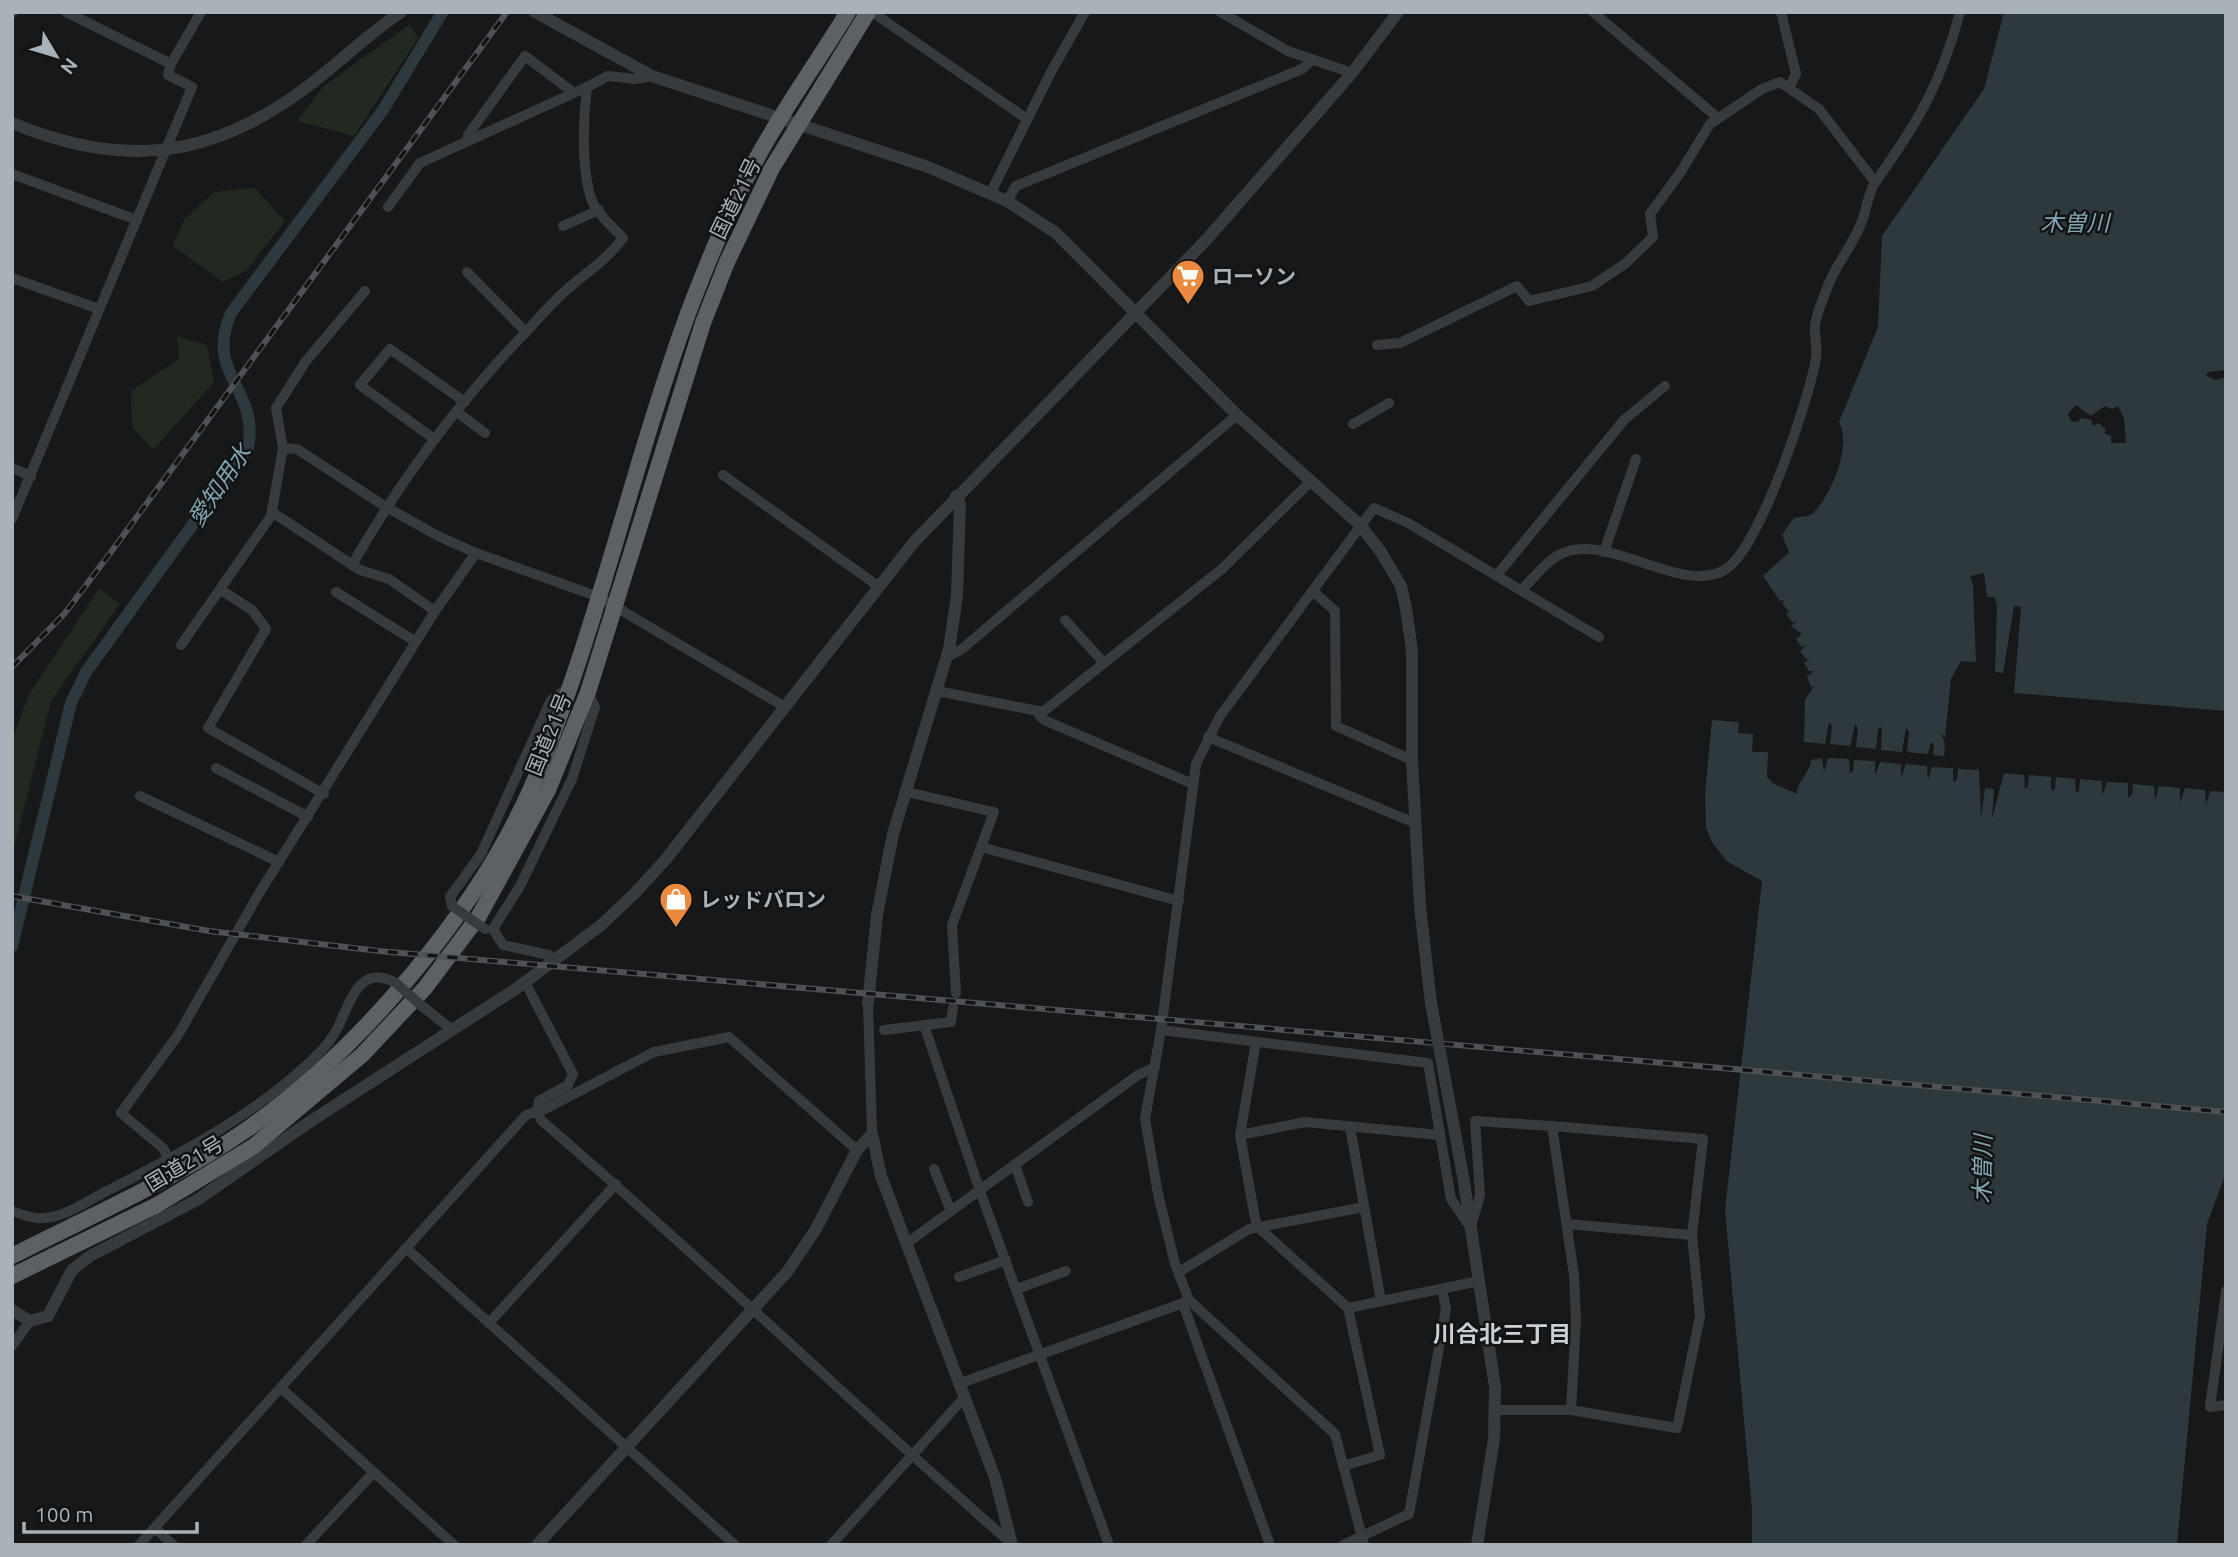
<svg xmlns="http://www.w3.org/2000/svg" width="2238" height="1557" viewBox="0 0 2238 1557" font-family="Ubuntu,'Noto Sans JP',sans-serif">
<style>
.green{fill:#222921}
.water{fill:#2e393d;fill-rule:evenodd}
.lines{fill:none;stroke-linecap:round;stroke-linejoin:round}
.canal{stroke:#2e393d;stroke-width:12}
.minor{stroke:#383b3e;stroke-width:10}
.tertiary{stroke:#383b3e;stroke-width:12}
.trunk{stroke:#5d6166;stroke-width:16}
.rail-casing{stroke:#4e5155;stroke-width:6}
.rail{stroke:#121314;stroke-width:3.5;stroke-dasharray:10;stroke-linecap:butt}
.minor-bridge{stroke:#383b3e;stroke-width:10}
.tertiary-bridge{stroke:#383b3e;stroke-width:12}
.labels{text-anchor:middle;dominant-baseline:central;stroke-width:5;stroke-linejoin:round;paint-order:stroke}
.street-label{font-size:21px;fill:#aab2b9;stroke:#121314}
.poi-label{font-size:21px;font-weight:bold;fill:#aab2b9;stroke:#121314;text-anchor:start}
.water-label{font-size:23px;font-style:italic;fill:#83a6b2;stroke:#121314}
.neighbourhood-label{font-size:23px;font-weight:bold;fill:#cbd0d5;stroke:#121314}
</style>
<rect width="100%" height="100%" fill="#171819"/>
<!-- green -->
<g class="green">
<polygon points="410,24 418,38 354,136 297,121 324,86"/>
<polygon points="255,188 285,221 246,271 223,282 173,246 184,220 214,192"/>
<polygon points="177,336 207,345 214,382 153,450 132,427 131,391 179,359"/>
<polygon points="99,588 120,604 51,701 12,856 12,741 28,696"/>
</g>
<!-- water -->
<g class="water">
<path d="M2004 12H2226V370L2208 372 2206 376 2216 380 2226 377V711L2014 693 2021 607 2014 606 2003 673 1995 672 1997 605 1994 597H1987L1984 573 1970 576 1973 585 1976 662 1961 661 1951 679 1945 737 1940 732 1945 743 1944 756 1933 755 1934 745 1931 742 1928 754 1907 752 1909 732 1906 728 1902 752 1881 750 1882 727 1878 729 1876 749 1856 747 1858 728 1855 724 1850 746 1830 744 1832 726 1829 722 1825 744 1804 742 1805 700 1814 686 1811 687 1807 676 1814 671H1809L1804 663 1810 658 1806 659 1800 651 1806 645 1801 647 1796 639 1802 634 1791 626 1797 621 1792 622 1786 614 1791 610 1788 611 1782 603 1784 600 1780 601 1763 576 1789 552 1782 535C1786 531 1790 520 1795 518 1803 515 1808 519 1815 511 1832 492 1852 446 1839 422L1878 327 1882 236 1984 89ZM2076 405 2091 416 2105 406 2112 409 2118 406 2124 418 2126 443H2111V436L2104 433 2106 430 2099 423 2093 426 2091 420 2081 418 2078 422 2071 421 2068 414Z"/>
<path d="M1712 720 1739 722 1738 733 1753 734 1752 752H1768L1767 777 1774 784 1797 794C1795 784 1810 773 1811 760L1822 758 1824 772 1828 758 1849 759 1850 773 1853 771 1854 760 1875 761V776L1880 762 1901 764V778L1906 764 1927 766 1928 780 1932 767 1953 768V782L1957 780 1958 769 1979 770 1981 818 1985 788 1994 789 1992 819 2004 773 2024 775 2025 789 2028 786 2029 775 2051 777V791L2055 789 2056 777 2075 779 2076 793 2079 791 2080 779 2102 781V796L2107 782 2128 783V798L2132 795 2133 784 2154 786 2155 800 2159 786 2180 788V803L2185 788 2205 790 2206 805 2210 791 2226 792V1173L2207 1224 2177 1545H1752V1509L1725 1210 1762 881 1728 862 1713 844 1706 828 1705 793Z"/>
</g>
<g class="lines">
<!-- canal -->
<path class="canal" d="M12 946 71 703 86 672 248 448C260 388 204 376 231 313L383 110 442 13"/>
<!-- minor -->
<g class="minor">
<polyline points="66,12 171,64"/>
<polyline points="872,12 1027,119"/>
<polyline points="1220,12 1288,51 1352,73"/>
<polyline points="1593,12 1718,118"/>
<polyline points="1781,12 1796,74 1790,86"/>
<polyline points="12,13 13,12"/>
<polyline points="467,141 468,135 525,56 574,93"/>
<polyline points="12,174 137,220"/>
<polyline points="991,192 1051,72 1085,12"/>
<polyline points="1007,201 1016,186 1302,69 1311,61"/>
<polyline points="388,207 420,163 587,87"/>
<polyline points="563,226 599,210"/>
<polyline points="467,272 526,332"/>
<polyline points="12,278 99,309"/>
<polyline points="1377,345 1400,343 1517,286 1529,301 1592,286 1626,263 1653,237 1650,214 1680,173 1710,124 1762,89 1780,82 1819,109 1875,182"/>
<polyline points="457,412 485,433"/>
<polyline points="1353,424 1389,403"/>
<polyline points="434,439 360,385 390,349 465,402"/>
<polyline points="283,448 297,449 386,507 438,536 476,553 599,597 785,707"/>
<polyline points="12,468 31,476"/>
<polyline points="723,475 878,586"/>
<polyline points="272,512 360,570 389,579 435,611"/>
<polyline points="12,519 192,87 168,75 171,64 201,12"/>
<polyline points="1604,552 1636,459"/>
<path d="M352 565C400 481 457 404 524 334 537 320 550 305 564 292 585 273 605 262 623 238 614 228 597 214 592 201 581 170 583 119 587 87L608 76 635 79 652 76"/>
<polyline points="1497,575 1624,420 1665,386"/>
<path d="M1523 589C1533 578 1544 564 1557 556 1603 527 1682 598 1726 569 1760 547 1809 400 1816 358 1818 348 1814 337 1815 326 1816 315 1822 302 1826 291 1833 268 1851 248 1860 226 1867 212 1867 193 1876 181 1918 122 1941 84 1960 12"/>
<polyline points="221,590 252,610 266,629 208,728 324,794"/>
<polyline points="1313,591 1335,611 1336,726 1412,760"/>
<polyline points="336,592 416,642"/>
<polyline points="1065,620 1104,663"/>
<polyline points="181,645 271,516 283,448 276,408 306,361 365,291"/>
<polyline points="947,657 962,649 1237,415"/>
<polyline points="937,691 1043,712"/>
<polyline points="1208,737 1415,823"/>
<polyline points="216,768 308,817"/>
<polyline points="1193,784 1044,720 1039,715 1223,568 1311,481"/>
<polyline points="907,792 994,812 952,925 956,993"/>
<polyline points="140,796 279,862"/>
<polyline points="981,847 1179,901"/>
<polyline points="452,906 450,897 481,854 551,700 567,689"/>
<polyline points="493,929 520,886 572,779 595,707 588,692"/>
<polyline points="493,929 503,945 549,955 555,962"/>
<path d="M525 982 573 1074 568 1085 539 1101 537 1112 542 1121C702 1258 853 1405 1012 1544"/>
<polyline points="868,1003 872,1134"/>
<polyline points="422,1006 451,1029"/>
<polyline points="924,1025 980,1191 1109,1545"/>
<polyline points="884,1030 951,1022 953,1008"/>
<polyline points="1161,1030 1428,1063 1451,1199 1470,1227"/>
<polyline points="1256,1042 1240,1135 1255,1218 1258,1227 1348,1308 1479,1281"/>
<polyline points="1350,1127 1381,1301"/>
<polyline points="1240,1135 1305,1122 1439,1135"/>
<polyline points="168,1160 164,1149 121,1113 178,1035 258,895 435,611 476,553"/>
<polyline points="1015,1165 1028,1202"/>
<polyline points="934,1169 951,1211"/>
<path d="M12 1211C20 1214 30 1218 38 1218 61 1220 87 1201 107 1191 179 1154 254 1116 313 1059 323 1050 333 1038 339 1025 351 1000 360 963 396 983"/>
<polyline points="1472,1223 1480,1195 1475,1121 1552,1126"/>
<polyline points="1567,1224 1692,1235"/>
<polyline points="907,1243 1138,1075 1155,1067"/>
<polyline points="406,1248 735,1545"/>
<polyline points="1179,1272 1249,1229 1364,1207"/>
<polyline points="959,1277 1006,1260"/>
<polyline points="1017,1289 1066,1271"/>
<polyline points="2226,1291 2210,1407 2226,1405"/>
<polyline points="1183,1304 1270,1545"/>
<polyline points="489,1323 616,1184"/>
<polyline points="12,1346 30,1321"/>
<polyline points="958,1384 1186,1302"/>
<polyline points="281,1388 454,1545"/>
<polyline points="1495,1410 1571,1410 1677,1428 1700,1316 1692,1235 1703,1139 1552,1126 1574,1275 1576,1320 1571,1410"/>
<polyline points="1343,1466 1380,1455 1348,1308"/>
<polyline points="155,1528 173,1545"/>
<polyline points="139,1545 526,1115 545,1109 654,1052 729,1037 857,1150"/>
<polyline points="306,1545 374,1472"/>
<polyline points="831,1545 963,1399"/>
<polyline points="1343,1545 1409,1514 1446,1309 1442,1289"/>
<polyline points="1364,1545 1335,1434 1189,1300 1175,1264 1158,1194 1145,1119 1161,1030 1196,764 1220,716 1374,508 1408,523 1599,637"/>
</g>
<!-- tertiary -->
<g class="tertiary">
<polyline points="535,12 652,76 928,167 1007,201 1056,233 1237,415 1360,525 1381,552 1401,586 1406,608 1412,651 1412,760 1420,906 1431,1003"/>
<path d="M12 123C118 167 205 161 300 92 335 67 365 36 401 12"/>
<polyline points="868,1003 877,915 893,834 949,649 957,596 960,504 956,496"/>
<polyline points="872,1134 881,1176 995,1478 1012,1545"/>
<polyline points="1463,1176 1495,1387 1494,1439 1477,1545"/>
<polyline points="12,1310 30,1321 48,1316 72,1270 90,1256 197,1200 311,1121 517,988 600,926 635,893 666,859 914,542 1207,239 1352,73 1398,12"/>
<polyline points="537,1545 787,1272 816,1229 857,1150 872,1134"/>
</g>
<!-- trunk -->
<g class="trunk">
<path d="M12 1256C90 1216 174 1180 246 1130 360 1050 478 911 533 784 597 632 631 470 687 316 707 263 729 208 757 158 784 108 818 61 848 12"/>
<polyline points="12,1276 157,1205 254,1146 362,1055 425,988 479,916 548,790 588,692 703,323 727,262 772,168 868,12"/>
</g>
<defs>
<g id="rail">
<polyline points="12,667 65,613 111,552 507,12"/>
<polyline points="12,896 209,931 379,951 2226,1112"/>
</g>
</defs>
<!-- rail casing -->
<use href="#rail" class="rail-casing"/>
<!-- rail -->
<use href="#rail" class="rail"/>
<!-- minor-bridge -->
<g class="minor-bridge">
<polyline points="452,906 485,929"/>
<polyline points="396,983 422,1006"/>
</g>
<!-- tertiary-bridge -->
<polyline class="tertiary-bridge" points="1431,1003 1463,1176"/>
</g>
<!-- icons -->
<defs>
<symbol id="supermarket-pin" viewBox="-11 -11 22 30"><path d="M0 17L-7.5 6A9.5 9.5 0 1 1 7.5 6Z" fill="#eb8a3e" stroke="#121314"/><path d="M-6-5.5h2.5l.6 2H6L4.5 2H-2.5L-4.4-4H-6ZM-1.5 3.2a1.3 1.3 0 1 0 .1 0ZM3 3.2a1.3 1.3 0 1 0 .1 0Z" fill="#fff"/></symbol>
<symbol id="shop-pin" viewBox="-11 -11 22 30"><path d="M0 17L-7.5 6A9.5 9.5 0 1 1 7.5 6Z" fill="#eb8a3e" stroke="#121314"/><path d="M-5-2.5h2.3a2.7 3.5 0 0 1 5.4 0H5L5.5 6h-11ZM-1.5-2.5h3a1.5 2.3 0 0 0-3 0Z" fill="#fff"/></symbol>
</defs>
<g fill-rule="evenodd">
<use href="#supermarket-pin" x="1169" y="257" width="38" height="52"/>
<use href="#shop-pin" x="657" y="880" width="38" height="52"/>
</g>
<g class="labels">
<!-- street labels -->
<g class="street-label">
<text transform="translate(735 198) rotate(-64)">国道21号</text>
<text transform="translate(548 734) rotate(-68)">国道21号</text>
<text transform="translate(184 1163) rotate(-31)">国道21号</text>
</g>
<!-- poi labels -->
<g class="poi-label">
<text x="1212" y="276">ローソン</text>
<text x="700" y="899">レッドバロン</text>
</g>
<!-- water labels -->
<g class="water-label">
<text x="2075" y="222">木曽川</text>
<text transform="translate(219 485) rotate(-56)">愛知用水</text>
<text transform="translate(1982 1169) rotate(-89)">木曽川</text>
</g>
<!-- neighbourhood labels -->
<g class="neighbourhood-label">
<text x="1502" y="1333">川合北三丁目</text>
</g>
</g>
<!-- border -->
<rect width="2238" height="1557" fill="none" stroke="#aab2b9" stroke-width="28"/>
<!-- north arrow -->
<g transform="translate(56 56) rotate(128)" stroke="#121314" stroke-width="5" paint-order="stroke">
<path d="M0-5L12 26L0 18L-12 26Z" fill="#aab2b9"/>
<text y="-10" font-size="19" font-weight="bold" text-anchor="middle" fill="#aab2b9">N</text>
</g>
<!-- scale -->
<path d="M24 1522v10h173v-10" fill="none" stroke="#aab2b9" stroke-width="3.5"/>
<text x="35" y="1522" font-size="21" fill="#aab2b9" stroke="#121314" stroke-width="5" paint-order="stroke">100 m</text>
</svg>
